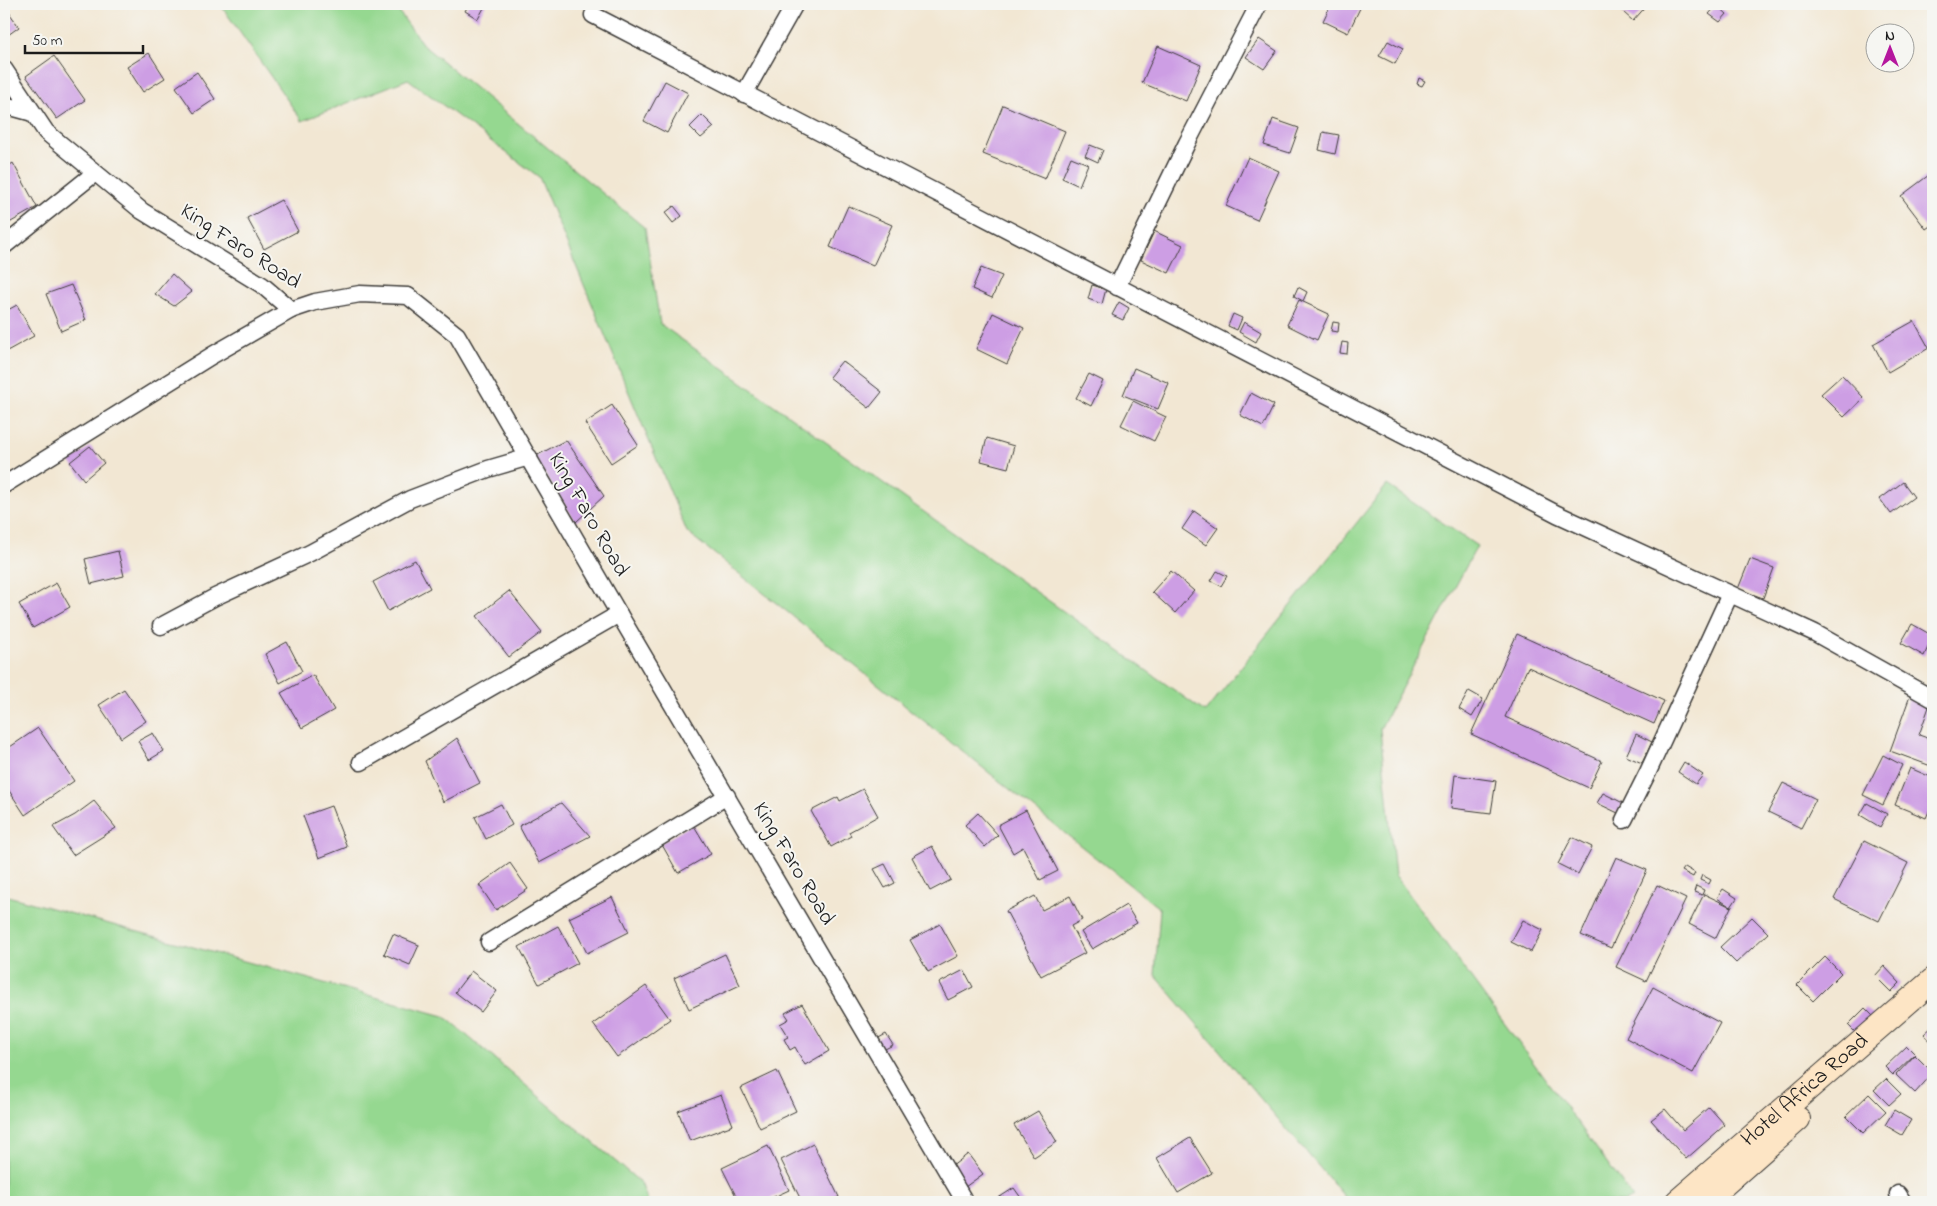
<svg xmlns="http://www.w3.org/2000/svg" width="1937" height="1206" viewBox="0 0 1937 1206" font-family="'Indie Flower',sans-serif">
<style>
.green{fill:#95d890;stroke:#587a56}
.building{fill:#cd9ee4}
.lines{fill:none;stroke-linecap:round;stroke-linejoin:round}
.street-casing{stroke:#3c3a37;stroke-width:19}
.secondary-casing{stroke:#3c3a37;stroke-width:26}
.street{stroke:#fff;stroke-width:16}
.secondary{stroke:#fde5c5;stroke-width:24}
.labels{text-anchor:middle;dominant-baseline:central;stroke-width:4;stroke-linejoin:round;paint-order:stroke}
.street-label{font-size:22px;fill:#1c1c1c;stroke:#f6f6f2}
</style>
<rect width="100%" height="100%" fill="#f6f6f2"/>
<filter id="ink" filterUnits="userSpaceOnUse"><feTurbulence type="fractalNoise" baseFrequency=".02" numOctaves="2"/><feDisplacementMap in="SourceGraphic" scale="10" xChannelSelector="R" yChannelSelector="G"/><feConvolveMatrix kernelMatrix="1 2 1 2 8 2 1 2 1" color-interpolation-filters="sRGB"/></filter>
<filter id="wash" filterUnits="userSpaceOnUse"><feTurbulence type="fractalNoise" baseFrequency=".0096" numOctaves="4" result="noise"/><feDisplacementMap in="SourceGraphic" scale="20" xChannelSelector="R" yChannelSelector="G"/><feGaussianBlur stdDeviation="1.12" result="paint"/><feColorMatrix in="noise" values="0 0 0 0 0 0 0 0 0 0 0 0 0 0 0 0 0 1.4 0 .05"/><feComposite in="paint" operator="in"/></filter>
<g filter="url(#wash)">
<rect width="100%" height="100%" fill="#f2e7d3"/>
<!-- green -->
<g class="green">
<polygon points="220,4 393,4 424,46 645,228 660,324 1205,712 1387,485 1477,546 1380,729 1395,875 1633,1198 1625,1202 1349,1202 1155,975 1160,909 687,532 539,177 408,79 302,121"/>
<polygon points="4,895 444,1016 641,1183 648,1202 4,1202"/>
</g>
<g id="blocks">
<!-- building -->
<g class="building">
<polygon points="469,4 486,4 478,19 465,11"/>
<polygon points="1331,4 1362,4 1348,33 1323,21"/>
<polygon points="1614,4 1648,4 1633,21"/>
<polygon points="4,5 19,27 4,38"/>
<polygon points="1717,5 1727,14 1720,22 1709,14"/>
<polygon points="1259,39 1277,51 1264,69 1246,57"/>
<polygon points="1388,41 1403,49 1395,64 1379,56"/>
<polygon points="1158,46 1201,65 1186,101 1142,83"/>
<polygon points="149,53 165,78 143,92 127,67"/>
<polygon points="54,56 85,100 57,119 26,76"/>
<polygon points="197,72 215,99 194,113 176,87"/>
<polygon points="1419,78 1425,81 1422,86 1417,84"/>
<polygon points="665,81 688,93 667,133 644,121"/>
<polygon points="1003,105 1065,131 1045,179 983,154"/>
<polygon points="702,115 714,127 701,138 690,127"/>
<polygon points="1273,119 1299,128 1290,153 1264,145"/>
<polygon points="1323,132 1339,135 1335,154 1319,150"/>
<polygon points="1090,145 1103,150 1098,162 1085,156"/>
<polygon points="1071,157 1088,164 1079,186 1062,178"/>
<polygon points="1248,157 1279,171 1257,220 1226,206"/>
<polygon points="13,163 37,207 4,226 4,169"/>
<polygon points="1933,172 1933,224 1926,229 1901,196"/>
<polygon points="281,200 298,231 264,249 247,218"/>
<polygon points="674,206 682,216 673,223 665,213"/>
<polygon points="848,206 892,225 873,266 830,247"/>
<polygon points="1154,231 1183,245 1169,273 1141,260"/>
<polygon points="981,268 1002,276 992,298 972,289"/>
<polygon points="172,274 192,292 174,306 155,294"/>
<polygon points="71,285 86,320 61,331 46,294"/>
<polygon points="1092,285 1106,289 1102,304 1088,299"/>
<polygon points="1298,287 1307,292 1303,301 1294,296"/>
<polygon points="1299,300 1329,314 1317,340 1287,325"/>
<polygon points="1119,302 1129,308 1123,320 1112,315"/>
<polygon points="17,305 34,336 7,351 4,345 4,312"/>
<polygon points="993,313 1024,328 1007,364 976,349"/>
<polygon points="1233,314 1242,318 1237,330 1228,326"/>
<polygon points="1914,321 1929,348 1888,372 1873,344"/>
<polygon points="1244,322 1261,332 1256,342 1239,332"/>
<polygon points="1333,322 1339,323 1338,332 1331,331"/>
<polygon points="1342,342 1348,343 1347,354 1340,353"/>
<polygon points="842,361 882,392 869,408 829,377"/>
<polygon points="1134,368 1169,383 1158,409 1123,395"/>
<polygon points="1089,374 1103,381 1091,406 1076,398"/>
<polygon points="1842,375 1864,398 1844,417 1821,394"/>
<polygon points="1251,393 1274,405 1263,427 1240,415"/>
<polygon points="1133,401 1166,417 1154,441 1121,425"/>
<polygon points="612,405 638,445 611,463 585,423"/>
<polygon points="987,438 1014,446 1008,468 981,461"/>
<polygon points="566,440 604,496 576,522 534,457"/>
<polygon points="90,446 104,463 84,480 70,462"/>
<polygon points="1903,482 1914,497 1891,514 1880,499"/>
<polygon points="1194,511 1218,528 1206,545 1182,529"/>
<polygon points="118,551 124,576 91,584 85,559"/>
<polygon points="1750,559 1774,568 1763,598 1738,589"/>
<polygon points="415,560 430,588 388,611 373,582"/>
<polygon points="1171,571 1194,591 1175,613 1152,592"/>
<polygon points="1217,571 1227,576 1221,586 1211,581"/>
<polygon points="56,583 70,607 33,628 19,604"/>
<polygon points="509,591 542,632 509,657 477,616"/>
<polygon points="1912,624 1933,636 1924,656 1901,643"/>
<polygon points="1517,634 1664,701 1654,724 1528,667 1505,717 1602,761 1589,788 1471,734"/>
<polygon points="287,642 302,671 280,683 265,654"/>
<polygon points="313,675 334,710 302,728 281,693"/>
<polygon points="124,689 146,721 121,738 99,705"/>
<polygon points="1469,691 1483,699 1472,717 1459,709"/>
<polygon points="1910,696 1930,704 1919,735 1933,740 1933,761 1931,766 1890,751"/>
<polygon points="38,728 74,781 25,815 4,783 4,751"/>
<polygon points="153,733 164,751 149,760 138,741"/>
<polygon points="1636,734 1652,742 1642,763 1626,756"/>
<polygon points="457,738 480,783 443,802 425,761"/>
<polygon points="1883,755 1902,765 1883,805 1863,795"/>
<polygon points="1684,762 1703,775 1696,784 1678,772"/>
<polygon points="1910,768 1933,778 1933,802 1926,818 1895,805"/>
<polygon points="1455,775 1496,781 1491,813 1451,808"/>
<polygon points="1783,783 1816,799 1801,828 1768,812"/>
<polygon points="863,789 878,816 849,832 851,836 831,847 811,811 838,797 840,801"/>
<polygon points="1603,793 1623,803 1618,813 1597,803"/>
<polygon points="94,801 116,828 73,855 53,827 75,815"/>
<polygon points="561,803 590,836 539,863 519,826"/>
<polygon points="1867,803 1887,814 1880,827 1860,815"/>
<polygon points="501,804 512,825 486,839 475,817"/>
<polygon points="331,806 347,847 319,858 303,816"/>
<polygon points="1026,810 1058,871 1040,880 1023,847 1013,853 998,825"/>
<polygon points="978,813 998,835 985,847 965,825"/>
<polygon points="693,824 711,854 678,873 661,843"/>
<polygon points="1572,837 1592,847 1578,874 1558,864"/>
<polygon points="1864,841 1908,863 1879,921 1834,899"/>
<polygon points="932,846 951,880 930,891 912,857"/>
<polygon points="1616,857 1647,870 1611,948 1581,935"/>
<polygon points="510,863 528,889 496,910 479,885"/>
<polygon points="885,864 895,883 885,888 874,869"/>
<polygon points="1685,867 1695,873 1693,877 1682,871"/>
<polygon points="1702,875 1711,880 1709,884 1700,880"/>
<polygon points="1657,885 1686,899 1646,981 1616,967"/>
<polygon points="1696,886 1704,890 1702,895 1694,892"/>
<polygon points="1723,889 1737,898 1731,907 1717,898"/>
<polygon points="1704,894 1731,907 1716,938 1689,924"/>
<polygon points="1035,896 1042,910 1070,896 1082,920 1071,926 1085,953 1041,976 1006,911"/>
<polygon points="612,897 629,932 587,953 569,918"/>
<polygon points="1126,905 1137,923 1092,949 1081,932"/>
<polygon points="1752,917 1768,933 1736,963 1720,947"/>
<polygon points="1523,920 1543,930 1531,952 1511,942"/>
<polygon points="940,924 958,956 928,972 910,940"/>
<polygon points="558,926 578,963 539,984 519,947"/>
<polygon points="393,934 419,945 410,965 384,954"/>
<polygon points="725,954 740,985 689,1009 674,978"/>
<polygon points="1825,957 1841,973 1813,1001 1797,985"/>
<polygon points="1884,966 1900,983 1891,992 1875,976"/>
<polygon points="964,970 973,987 948,1000 939,983"/>
<polygon points="471,971 497,991 481,1012 455,992"/>
<polygon points="646,986 670,1019 617,1057 593,1024"/>
<polygon points="1653,987 1720,1023 1693,1073 1626,1038"/>
<polygon points="802,1004 829,1051 805,1065 795,1047 790,1050 784,1039 788,1037 780,1024 789,1019 785,1013"/>
<polygon points="1865,1008 1874,1017 1856,1033 1848,1025"/>
<polygon points="1933,1026 1933,1044 1924,1034"/>
<polygon points="886,1034 893,1045 881,1051 875,1040"/>
<polygon points="1907,1046 1915,1054 1893,1075 1885,1067"/>
<polygon points="1915,1055 1933,1073 1915,1093 1896,1075"/>
<polygon points="777,1071 796,1111 760,1128 741,1088"/>
<polygon points="1886,1079 1901,1094 1889,1105 1874,1090"/>
<polygon points="1869,1094 1886,1111 1863,1133 1846,1116"/>
<polygon points="721,1095 733,1125 690,1141 678,1111"/>
<polygon points="1709,1107 1725,1125 1686,1159 1651,1120 1665,1109 1683,1130"/>
<polygon points="1894,1110 1911,1120 1902,1135 1885,1125"/>
<polygon points="1038,1111 1057,1142 1034,1157 1014,1125"/>
<polygon points="1190,1138 1212,1173 1178,1193 1157,1158"/>
<polygon points="813,1144 839,1197 829,1202 802,1202 781,1160"/>
<polygon points="768,1146 789,1190 763,1202 739,1202 722,1168"/>
<polygon points="968,1154 983,1174 965,1187 951,1167"/>
<polygon points="1014,1188 1024,1202 992,1202"/>
</g>
</g>
</g>
<g filter="url(#ink)">
<use href="#blocks" fill-opacity="0" stroke="#3c3a37" stroke-width="1"/>
<g class="lines">
<defs>
<g id="street">
<polyline points="593,15 1557,514 1815,633 1933,699"/>
<polyline points="4,69 46,132 142,211 262,285 291,310 315,302 360,294 408,296 457,335 619,614 965,1202"/>
<polyline points="744,94 795,4"/>
<polyline points="4,105 33,113"/>
<polyline points="4,246 95,173"/>
<polyline points="1117,287 1187,143 1259,4"/>
<polyline points="4,485 211,356 291,310"/>
<polyline points="161,626 215,597 310,553 410,499 488,469 529,457"/>
<polyline points="361,762 619,614"/>
<polyline points="1624,820 1648,772 1730,594"/>
<polyline points="489,942 727,796"/>
<polyline points="1898,1194 1903,1202"/>
</g>
<g id="secondary">
<path id="s1" d="M1677 1202 1933 980"/>
<polyline points="1704,1202 1798,1119"/>
</g>
</defs>
<!-- street casing -->
<use href="#street" class="street-casing"/>
<!-- secondary casing -->
<use href="#secondary" class="secondary-casing"/>
<!-- street -->
<use href="#street" class="street"/>
<!-- secondary -->
<use href="#secondary" class="secondary"/>
</g>
</g>
<g class="labels">
<!-- street labels -->
<g class="street-label">
<text transform="translate(240 247) rotate(33)">King Faro Road</text>
<text transform="translate(588 515) rotate(60)">King Faro Road</text>
<text transform="translate(793 864) rotate(59)">King Faro Road</text>
<text stroke="none"><textPath href="#s1" startOffset="170">Hotel Africa Road</textPath></text>
</g>
</g>
<!-- margin -->
<rect width="1937" height="1206" fill="none" stroke="#f6f6f2" stroke-width="20"/>
<!-- north arrow -->
<g transform="translate(1890 48)"><circle r="24" fill="#f6f6f2" stroke="#9f9f9c"/>
<path d="M0-4L9 19L0 12L-9 19Z" fill="#b5179e"/>
<text y="-8" font-size="14" font-weight="bold" text-anchor="middle" fill="#1c1c1c">N</text>
</g>
<!-- scale -->
<path d="M25 45v8h118v-8" fill="none" stroke="#1c1c1c" stroke-width="2.5"/>
<text x="32" y="45" font-size="15" fill="#1c1c1c" stroke="#f6f6f2" stroke-width="4" paint-order="stroke">50 m</text>
</svg>
